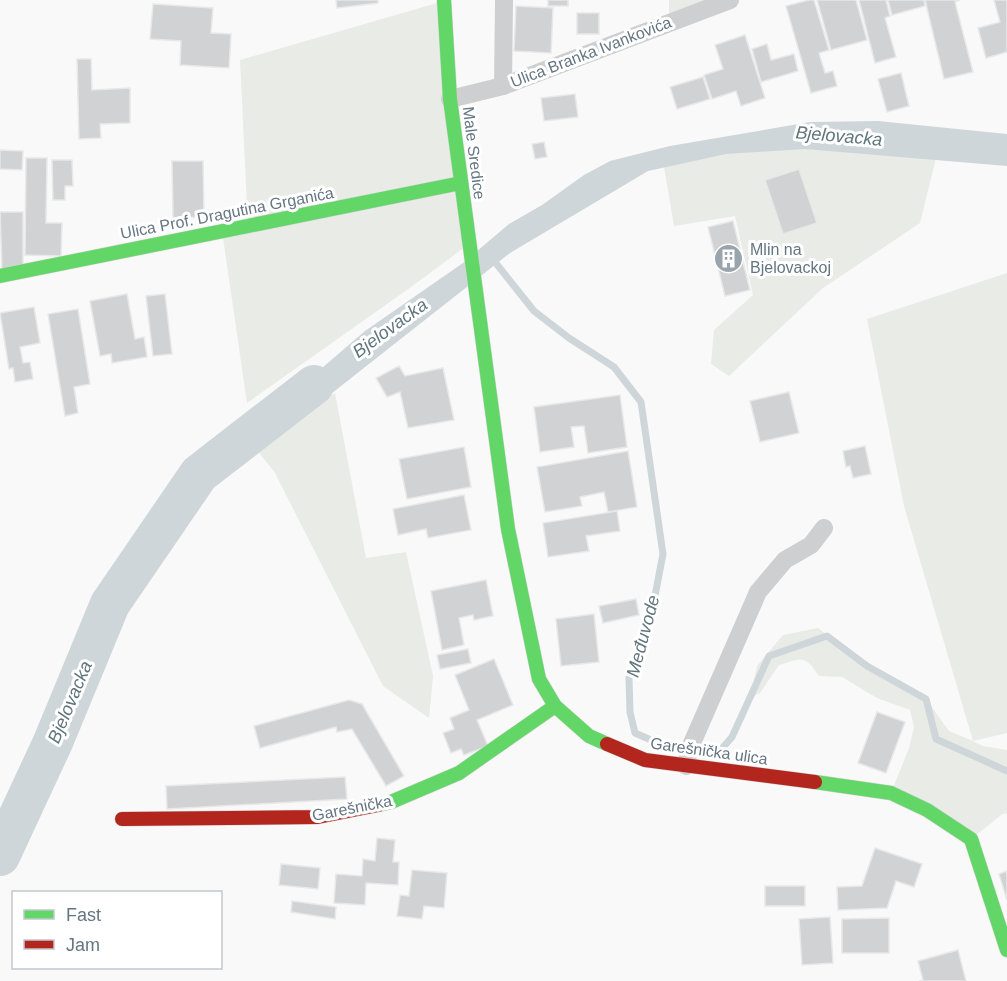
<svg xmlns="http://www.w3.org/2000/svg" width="1007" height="981" viewBox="0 0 1007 981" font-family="Helvetica,sans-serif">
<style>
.green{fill:#e8ebe6}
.water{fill:#ced6d9}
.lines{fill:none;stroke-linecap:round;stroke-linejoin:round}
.stream{stroke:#ced6d9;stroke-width:7}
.river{stroke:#ced6d9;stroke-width:40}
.building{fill:#d0d2d3;stroke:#e8e8e8;stroke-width:1.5}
.fast-casing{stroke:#d5d6d7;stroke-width:15}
.jam-casing{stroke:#d5d6d7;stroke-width:15}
.street{stroke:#cecfd0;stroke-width:18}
.fast{stroke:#63d668;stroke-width:14}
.jam{stroke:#b3261e;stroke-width:14}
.labels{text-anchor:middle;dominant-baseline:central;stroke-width:6;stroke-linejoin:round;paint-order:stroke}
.street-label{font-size:16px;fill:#657683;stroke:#fff}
.poi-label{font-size:16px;fill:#657683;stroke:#fff;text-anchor:start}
.water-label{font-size:18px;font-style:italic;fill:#60757c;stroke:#fff}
</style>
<rect width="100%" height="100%" fill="#f9f9f9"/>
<!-- green -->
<g class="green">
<polygon points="669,0 733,0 669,23"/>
<polygon points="444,1 469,244 411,287 247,403 222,231 248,226 240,60"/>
<polygon points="791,130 939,146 920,223 823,288 729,376 711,364 714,330 753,295 735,216 674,226 662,155"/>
<path d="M1007 273V733L973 741 983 746 1007 750V814L1004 813 971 839 891 793 909 748 914 727 910 710 877 698 842 677 819 676C804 654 803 658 779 665L760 693 750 698 757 666 783 635 818 628 867 666 926 699 949 731 973 741 904 506 867 319Z"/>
<polygon points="335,393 366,558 406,552 433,676 429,718 383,686 275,473 251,442 291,416"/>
</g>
<!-- water -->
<polygon class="water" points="878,121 1007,134 1007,166 805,149 726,154 648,171 510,253 280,434 263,402 315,374 365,331 463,263 509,224 542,205 584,175 610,161 670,146 810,122"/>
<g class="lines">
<!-- stream -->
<polyline class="stream" points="491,257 534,311 569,338 614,367 641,402 663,554 654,601 629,678 630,712 635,733 669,748 718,753 732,737 769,656 827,636 867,666 926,699 936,739 1007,771"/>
<!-- river -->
<polyline class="river" points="0,856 53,742 110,604 199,474 314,385"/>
</g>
<!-- building -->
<g class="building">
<polygon points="336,0 378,0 378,3 337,8"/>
<rect x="548" y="0" width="20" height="6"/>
<polygon points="809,0 814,0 829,50 819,53 825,73 833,71 837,86 811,93 786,6"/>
<polygon points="817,0 856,0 867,40 831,50"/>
<polygon points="859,0 886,0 890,16 885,18 896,57 875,63"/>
<polygon points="888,0 924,0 925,6 892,15"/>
<polygon points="925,0 960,0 955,2 973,72 944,79"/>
<polygon points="994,0 1007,0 1007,52 986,58 978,28 1000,22"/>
<polygon points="153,4 213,8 211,33 231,34 229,68 180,65 181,41 150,39"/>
<polygon points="516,6 553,8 551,53 514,51"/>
<rect x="577" y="13" width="22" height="21"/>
<polygon points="745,35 765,98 741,106 736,91 712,99 704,75 723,69 715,45"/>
<polygon points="767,44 771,60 794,54 798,71 761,82 752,49"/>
<polygon points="77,59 91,59 92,90 130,88 130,123 100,124 101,138 79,139"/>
<polygon points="901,73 909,106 887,112 878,79"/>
<polygon points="703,77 710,99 677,109 670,87"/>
<polygon points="575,94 578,117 544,121 541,98"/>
<polygon points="544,142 547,157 535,159 532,144"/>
<polygon points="0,150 23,151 22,170 0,169"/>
<polygon points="26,158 47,158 46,223 62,223 61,256 25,255"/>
<polygon points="52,160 72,160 73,186 65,186 65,200 53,200"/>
<polygon points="172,161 203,161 204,217 173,218"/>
<polygon points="799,169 817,223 783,234 765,180"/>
<polygon points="0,212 23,212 23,269 2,269"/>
<polygon points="733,221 750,290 725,296 708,227"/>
<polygon points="127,294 135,339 144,337 147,357 112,363 111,354 100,356 90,301"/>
<polygon points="165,294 172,354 153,356 146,296"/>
<polygon points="34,307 40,343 20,347 23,363 30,362 33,379 15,382 13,368 9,369 0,313"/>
<polygon points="78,309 90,384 74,387 78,413 65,416 48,314"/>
<polygon points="399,366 405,376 443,368 454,420 408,428 400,392 387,397 376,378"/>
<polygon points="789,392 799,433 760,442 750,401"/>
<polygon points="620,395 627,447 588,453 584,426 571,427 574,447 540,452 534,407"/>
<polygon points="865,446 871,474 853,478 850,466 846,467 843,451"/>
<polygon points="464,447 471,487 407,499 399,459"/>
<polygon points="628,451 637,507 608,512 604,492 580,497 582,506 545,512 537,467"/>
<polygon points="464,495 471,530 428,538 426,529 398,535 393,509"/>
<polygon points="617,511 620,531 586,536 589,551 548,557 543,523"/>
<polygon points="486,580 493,616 474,620 473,615 459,618 464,645 442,650 431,591"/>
<polygon points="636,599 639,615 603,623 599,606"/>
<polygon points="594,614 599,662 561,666 556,619"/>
<polygon points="468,649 471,663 440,669 437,655"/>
<polygon points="494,659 513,705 477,720 488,746 464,755 461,749 451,753 443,733 454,729 450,718 469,710 455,675"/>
<polygon points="349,700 362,704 404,776 386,786 352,729 337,732 336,727 260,748 254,726"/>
<polygon points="877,712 905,722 886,773 858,763"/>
<polygon points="345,777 347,799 167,809 166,786"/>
<polygon points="377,838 395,840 393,862 399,862 398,885 366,883 365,905 334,903 336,874 362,876 363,859 375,861"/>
<polygon points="875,848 922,864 914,887 896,881 887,908 838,910 837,887 862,886"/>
<polygon points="281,864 320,868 318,889 279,885"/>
<polygon points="412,870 447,873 444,908 424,906 422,919 397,916 400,895 409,896"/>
<polygon points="1007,871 1007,900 999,874"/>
<rect x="765" y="886" width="40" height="20"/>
<polygon points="292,901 336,907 335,919 291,912"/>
<polygon points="830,917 833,963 802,965 799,919"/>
<polygon points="889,918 889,953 842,953 842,919"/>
<polygon points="958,950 966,981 919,981 923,980 918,961"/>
</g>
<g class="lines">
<defs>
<g id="fast">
<polyline points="444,0 450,99 508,529 539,679 555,706 589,736 607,744"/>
<polyline points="0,276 461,183"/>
<polyline points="815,782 891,793 927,810 971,839 1007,950"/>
<polyline points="378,805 391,802 459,773 555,706"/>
</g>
<g id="jam">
<polyline points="607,744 645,760 815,782"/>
<polyline points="122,819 318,817 378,805"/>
</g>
</defs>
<!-- fast casing -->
<use href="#fast" class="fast-casing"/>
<!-- jam casing -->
<use href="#jam" class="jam-casing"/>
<!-- street -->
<g class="street">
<polyline points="503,86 504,0"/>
<polyline points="450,99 503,86 730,0"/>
<polyline points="686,766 689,750 758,592 785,560 811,545 824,528"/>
</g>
<!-- fast -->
<use href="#fast" class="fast"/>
<!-- jam -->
<use href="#jam" class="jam"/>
</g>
<!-- icons -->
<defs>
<symbol id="building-disc" viewBox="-11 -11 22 22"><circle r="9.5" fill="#99a4ac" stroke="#fff"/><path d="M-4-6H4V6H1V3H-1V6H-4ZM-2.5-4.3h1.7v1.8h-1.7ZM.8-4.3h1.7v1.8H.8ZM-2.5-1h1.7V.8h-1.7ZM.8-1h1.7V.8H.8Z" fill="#fff"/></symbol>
</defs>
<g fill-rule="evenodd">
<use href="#building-disc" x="712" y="242" width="33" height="33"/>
</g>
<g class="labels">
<!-- street labels -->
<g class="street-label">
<text transform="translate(591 52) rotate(-21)">Ulica Branka Ivankovića</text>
<text transform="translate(474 153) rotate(83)">Male Sredice</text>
<text transform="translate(227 213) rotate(-11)">Ulica Prof. Dragutina Grganića</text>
<text transform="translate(709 751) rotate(8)">Garešnička ulica</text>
<text transform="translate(352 808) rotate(-11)">Garešnička</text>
</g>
<!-- poi labels -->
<g class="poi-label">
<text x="750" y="249">Mlin na<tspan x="750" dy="18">Bjelovackoj</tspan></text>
</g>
<!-- water labels -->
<g class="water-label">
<text transform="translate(839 136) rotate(5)">Bjelovacka</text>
<text transform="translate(390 328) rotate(-36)">Bjelovacka</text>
<text transform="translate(643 636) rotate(-75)">Međuvode</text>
<text transform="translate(70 702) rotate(-67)">Bjelovacka</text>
</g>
</g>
<!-- legend -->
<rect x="12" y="891" width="210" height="78" fill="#ffffff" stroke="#c1c8cd" stroke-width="1.5"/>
<rect x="24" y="910" width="30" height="9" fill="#63d668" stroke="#c1c8cd" stroke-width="1.5"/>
<text x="66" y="921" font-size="18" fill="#657683">Fast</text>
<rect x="24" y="940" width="30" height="9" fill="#b3261e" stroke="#c1c8cd" stroke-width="1.5"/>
<text x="66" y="951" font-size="18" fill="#657683">Jam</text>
</svg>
